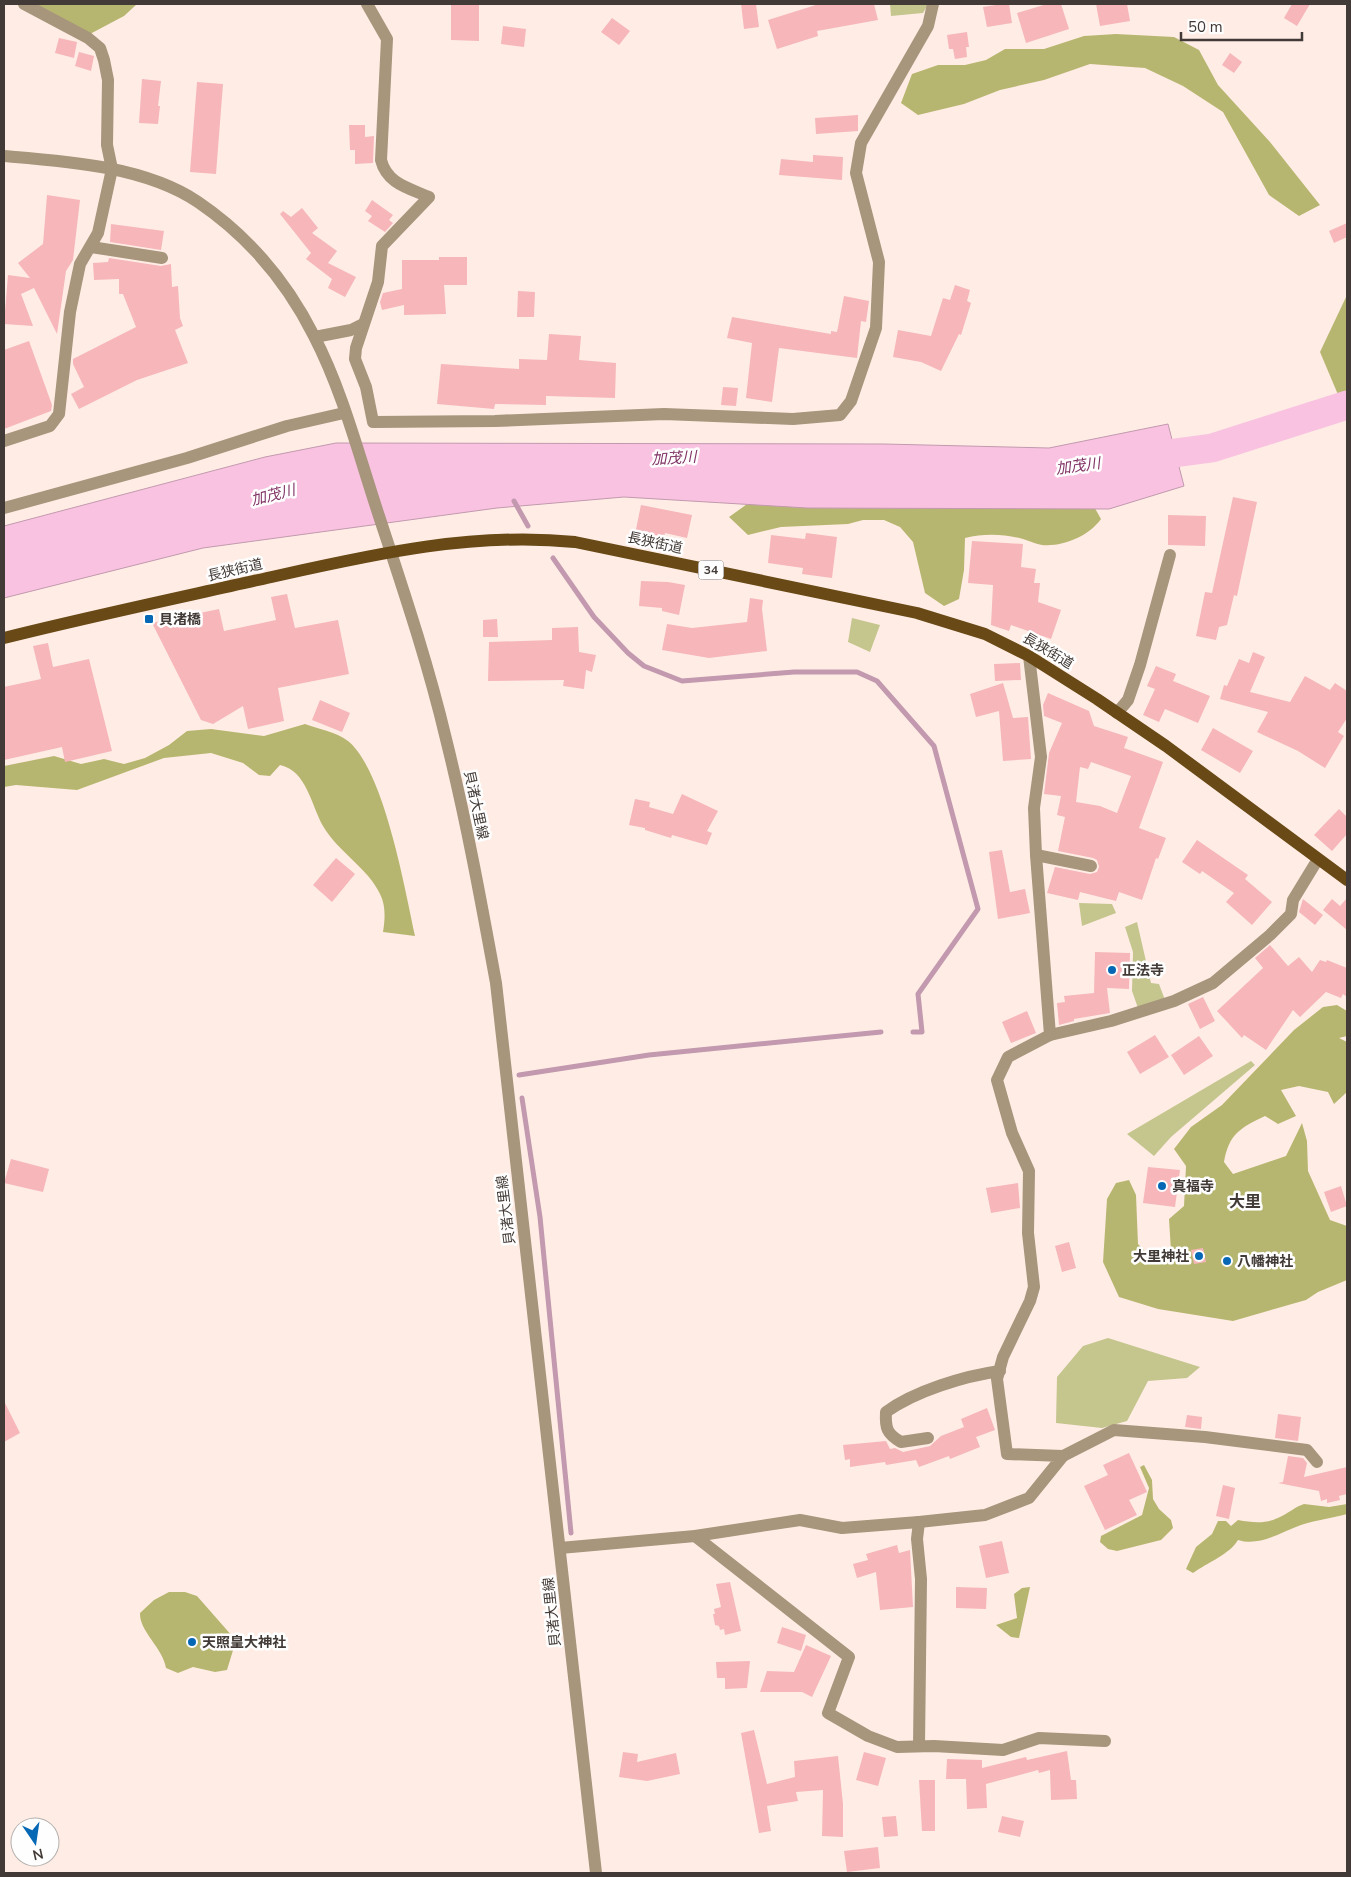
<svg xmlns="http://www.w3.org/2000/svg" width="1351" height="1877" viewBox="0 0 1351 1877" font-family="'Nunito Sans','Noto Sans JP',sans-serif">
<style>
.green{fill:#c5c58e}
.forest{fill:#b7b670}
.water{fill:#f9c2e1;stroke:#c299ae}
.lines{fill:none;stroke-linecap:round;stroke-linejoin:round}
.stream{stroke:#c299ae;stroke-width:5}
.river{stroke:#f9c2e1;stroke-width:29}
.building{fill:#f6b6ba;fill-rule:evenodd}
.minor{stroke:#a7957c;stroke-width:12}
.major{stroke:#694a16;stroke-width:12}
.poi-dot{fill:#0668b5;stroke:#fefefe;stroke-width:2}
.labels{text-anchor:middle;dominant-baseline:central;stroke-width:5;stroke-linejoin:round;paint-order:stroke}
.shield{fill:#fefefe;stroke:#7a7572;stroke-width:1}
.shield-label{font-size:12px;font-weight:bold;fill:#423a36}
.street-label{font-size:14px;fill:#423a36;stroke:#fefefe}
.poi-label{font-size:14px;font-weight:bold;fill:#423a36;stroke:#fefefe;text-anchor:start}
.water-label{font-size:15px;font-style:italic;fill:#803365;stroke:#fefefe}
.quarter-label{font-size:16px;font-weight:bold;fill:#423a36;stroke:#fefefe}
</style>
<rect width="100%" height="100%" fill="#ffede5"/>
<!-- green -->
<g class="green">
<polygon points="890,4 928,4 923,13 891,16"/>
<polygon points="852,618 880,625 870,652 848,642"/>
<polygon points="1079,903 1112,904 1116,913 1082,926"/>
<polygon points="1137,922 1151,983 1159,984 1165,1000 1138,1008 1132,991 1133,952 1125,927"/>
<polygon points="1251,1061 1255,1065 1171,1137 1154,1156 1127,1134"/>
<polygon points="1108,1338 1200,1367 1187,1378 1148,1381 1127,1421 1102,1428 1056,1423 1057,1377 1083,1346"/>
</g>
<!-- forest -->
<g class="forest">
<polygon points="32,4 137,4 124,16 90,34"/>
<polygon points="1116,34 1174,37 1199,50 1218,85 1270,142 1320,205 1299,216 1269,195 1223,112 1183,86 1145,68 1090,64 1044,80 1000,90 964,104 918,115 901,103 912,74 938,65 965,65 986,60 1005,49 1044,49 1084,36"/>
<polygon points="1347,295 1347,394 1339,397 1320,352"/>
<path d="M1083 487 1101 519C1089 536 1063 547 1042 545 1036 544 1030 541 1023 539 1004 534 985 533 965 538L964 570 959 599 944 606 925 593 913 542 900 527 884 520H863L848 524 781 527 748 535 729 517 757 497Z"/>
<path d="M305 724C318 729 337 732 348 741 384 770 405 889 415 936L383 932C385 920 386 905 380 894 368 868 338 852 323 826 311 805 307 771 280 765L270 776 259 775 243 763 211 753 164 758 77 790 16 785 4 787V766L54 756 81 764 104 759 124 764 145 758 169 745 187 731 211 729 264 736Z"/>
<path d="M1337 1005 1347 1011V1036L1339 1038 1347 1042V1092L1334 1104 1328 1092 1299 1086 1281 1090 1296 1116 1278 1124 1265 1116C1240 1128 1229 1134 1224 1162L1233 1174 1286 1156 1302 1123 1307 1141 1308 1171 1330 1220 1347 1226V1280L1318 1292 1306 1300 1233 1321 1158 1309 1119 1297 1103 1262 1107 1199 1116 1183 1129 1180 1136 1195 1138 1244 1148 1254H1165L1171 1251 1169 1219 1184 1206 1186 1166 1174 1149 1191 1127 1222 1105 1294 1030 1323 1007Z"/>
<polygon points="1144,1465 1152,1480 1153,1499 1159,1509 1171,1520 1173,1528 1161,1540 1117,1551 1108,1549 1100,1542 1101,1536 1142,1515 1149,1488 1140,1467"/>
<path d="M1304 1504 1329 1507 1347 1504V1514C1332 1518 1316 1520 1301 1525 1281 1532 1260 1547 1238 1540 1230 1554 1207 1563 1193 1573L1186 1569 1196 1547 1212 1534 1218 1521H1226L1231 1526 1238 1520C1255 1523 1267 1524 1282 1516 1290 1512 1295 1507 1304 1504Z"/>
<polygon points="1030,1587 1019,1638 1011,1637 996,1625 1017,1618 1014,1594 1022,1588"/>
<path d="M169 1592H185L197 1596 233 1637 234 1647 227 1670 215 1672 193 1667 178 1673 166 1668C163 1648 139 1631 140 1613L154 1600Z"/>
</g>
<!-- water -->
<polygon class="water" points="1168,424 1184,486 1109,509 807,508 624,497 497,508 203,548 4,598 4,526 265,457 336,443 884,444 1049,448"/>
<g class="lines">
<!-- stream -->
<g class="stream">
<polyline points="514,501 528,526"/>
<polyline points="553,558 594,617 628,653 644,666 682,681 794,672 857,672 877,681 934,746 978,909 918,994 922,1032 913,1032"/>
<polyline points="519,1075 649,1055 881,1032"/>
<polyline points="522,1098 540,1217 571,1533"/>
</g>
<!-- river -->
<polyline class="river" points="1137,458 1212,448 1347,405"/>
</g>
<!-- building -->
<g class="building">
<polygon points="451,4 479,4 479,41 451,40"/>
<polygon points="741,4 756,4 759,27 744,29"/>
<polygon points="819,4 874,4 878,20 817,31 818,36 777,49 768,20"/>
<polygon points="1002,4 1009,4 1012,23 987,27 983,7"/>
<polygon points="1047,4 1061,4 1069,29 1026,43 1017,13"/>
<polygon points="1096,4 1127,4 1130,21 1100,26"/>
<polygon points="1292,4 1310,4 1297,26 1284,18"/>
<polygon points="612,18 630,31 619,45 601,32"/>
<polygon points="503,26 526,29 524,47 501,44"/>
<polygon points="967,32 969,47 966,47 967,57 955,59 953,49 949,49 947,35"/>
<polygon points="59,38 77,42 74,58 55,53"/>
<polygon points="79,52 94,56 91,71 75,66"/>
<polygon points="1230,53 1242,62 1234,73 1222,65"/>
<polygon points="142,79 161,81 158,106 160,106 158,124 139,123"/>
<polygon points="197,82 223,84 216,174 190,172"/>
<polygon points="858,115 858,131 816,134 815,118"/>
<polygon points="349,125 365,125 365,137 374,136 373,163 355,164 355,150 350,150"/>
<polygon points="813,155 843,157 842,180 779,175 781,159 813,162"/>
<polygon points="47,195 80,200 73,260 66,271 57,334 34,288 21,294 33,326 4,324 8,275 30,278 18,263 43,244"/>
<polygon points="372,200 393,215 389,220 393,223 385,232 368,221 372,216 365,211"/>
<polygon points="302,208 318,228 312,233 337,251 328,263 356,277 345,297 328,288 332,279 306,259 311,253 280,214 283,211 291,217"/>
<polygon points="1347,223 1347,237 1334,243 1329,231"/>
<polygon points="111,224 164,231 161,250 110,242"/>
<polygon points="439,257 467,257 467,285 444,285 446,314 404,315 404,305 382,310 380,302 383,293 402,289 402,260 439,260"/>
<polygon points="109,258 161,266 171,264 172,287 178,286 180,318 183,326 175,330 188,363 137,380 79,409 71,394 84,387 73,364 73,359 136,327 123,294 119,294 119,279 94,280 93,263 108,262"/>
<polygon points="955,285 970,290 967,301 971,303 961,335 959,334 941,371 921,362 893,357 898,330 931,336 943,298 950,300"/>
<polygon points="518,291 535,292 534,317 517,317"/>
<polygon points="844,296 869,301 866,322 861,321 857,358 779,348 772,402 746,398 752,343 727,338 732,317 831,334 831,331 837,332"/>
<polygon points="549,334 581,336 579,360 616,363 615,398 546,396 546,405 495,404 494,409 437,404 441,364 519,369 519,359 547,360"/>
<polygon points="29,341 52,405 51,411 4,429 4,350"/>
<polygon points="723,387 738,388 736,406 721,405"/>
<polygon points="1233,497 1257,502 1237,596 1234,595 1227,625 1219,627 1216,640 1196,636 1205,592 1212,593"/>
<polygon points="641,505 692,515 687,538 665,533 662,545 634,539"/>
<polygon points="1168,515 1206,516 1205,546 1168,545"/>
<polygon points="806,533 837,537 832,578 802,574 803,568 768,563 771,535 805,539"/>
<polygon points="972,541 1023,544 1021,567 1036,569 1034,583 1040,583 1038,602 1061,610 1051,639 1011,625 1009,631 991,625 993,585 968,583"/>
<polygon points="641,581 668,582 685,585 679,615 662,611 662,608 639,606"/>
<polygon points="287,594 295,628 338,620 349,674 278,688 284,721 248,729 243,706 213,724 201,720 152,623 219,609 224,631 276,620 271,597"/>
<polygon points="750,598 763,600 762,609 767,651 709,658 662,650 667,624 692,628 747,622"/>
<polygon points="497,619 498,637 483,637 483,620"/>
<polygon points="578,627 579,652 596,655 592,672 586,670 584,689 563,686 564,680 488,681 489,642 552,640 552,628"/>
<polygon points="48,643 53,667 89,659 112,751 65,762 62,747 4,760 4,687 41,679 33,646"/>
<polygon points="1253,652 1265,657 1250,692 1290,702 1305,676 1330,690 1335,683 1347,691 1347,718 1338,732 1344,736 1325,768 1298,751 1257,732 1268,712 1220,699 1224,685 1227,686 1239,659 1249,663"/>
<polygon points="1020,663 1021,680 995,681 994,664"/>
<polygon points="1156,666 1176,674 1173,681 1210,696 1198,723 1165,709 1159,722 1143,715 1155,689 1147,686"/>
<polygon points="1003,683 1013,718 1028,717 1031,759 1003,761 999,711 976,717 970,694"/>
<path d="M1048 693 1089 711 1094 726 1128 737 1124 748 1163 762 1139 828 1166 838 1158 859 1156 858 1142 900 1119 892 1116 901 1080 892 1078 900 1047 893 1055 867 1090 874 1097 872 1099 867 1097 860 1093 858 1058 851 1065 817 1057 815 1061 796 1044 794 1049 753 1062 723 1044 716 1043 705ZM1091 762 1131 776 1117 813 1100 806 1076 802 1080 767 1088 769Z"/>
<polygon points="320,700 350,713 342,732 312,720"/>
<polygon points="1213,728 1253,751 1240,773 1201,750"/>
<polygon points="682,794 718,811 707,831 712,833 707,845 672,835 671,838 645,830 645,828 629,825 635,799 650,802 649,807 673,814"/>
<polygon points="1339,809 1347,817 1347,834 1332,851 1314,835"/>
<polygon points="1197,840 1248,875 1245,879 1272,902 1252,925 1226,902 1234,893 1202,871 1200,874 1182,862"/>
<polygon points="1002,850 1010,892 1025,889 1030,913 998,919 989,852"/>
<polygon points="336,858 355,874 332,902 313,885"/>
<polygon points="1347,898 1347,930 1323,910 1332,899 1340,906"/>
<polygon points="1303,899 1323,915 1315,925 1299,912"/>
<polygon points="1270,945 1288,966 1299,957 1312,972 1320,960 1326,962 1327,960 1347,968 1347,997 1343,994 1341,998 1326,992 1300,1017 1293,1010 1266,1050 1244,1035 1242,1038 1217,1011 1263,968 1255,958"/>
<polygon points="1095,952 1130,953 1129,989 1107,988 1110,1013 1074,1019 1074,1021 1059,1025 1057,1003 1065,1002 1064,996 1094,993"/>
<polygon points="1203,997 1215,1021 1200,1029 1188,1004"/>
<polygon points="1027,1011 1036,1033 1011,1043 1002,1022"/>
<polygon points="1155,1035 1169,1057 1140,1074 1127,1052"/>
<polygon points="1199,1036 1213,1056 1184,1075 1171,1055"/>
<polygon points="11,1159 49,1169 43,1192 4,1183"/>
<polygon points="1148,1167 1180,1170 1175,1207 1143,1203"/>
<polygon points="1018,1183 1020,1208 991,1213 986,1188"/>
<polygon points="1341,1186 1347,1206 1331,1212 1324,1192"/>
<polygon points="1069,1242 1076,1268 1062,1272 1055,1246"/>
<polygon points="1203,1248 1206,1262 1194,1264 1191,1250"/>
<polygon points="4,1401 20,1433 4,1442"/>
<polygon points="987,1408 995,1430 976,1437 980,1447 950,1459 949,1456 919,1467 916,1460 886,1465 885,1462 850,1467 850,1459 845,1460 843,1445 886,1441 890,1449 895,1448 903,1452 930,1446 941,1436 964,1427 961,1419"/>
<polygon points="1278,1414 1301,1417 1298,1441 1275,1438"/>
<polygon points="1187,1415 1202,1417 1201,1429 1185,1427"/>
<polygon points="1129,1453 1147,1492 1129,1500 1137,1515 1105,1530 1084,1486 1108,1475 1103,1465"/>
<polygon points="1288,1456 1303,1458 1307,1463 1304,1477 1347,1467 1347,1494 1339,1496 1340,1500 1327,1503 1327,1499 1321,1501 1319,1491 1278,1483 1283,1482"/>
<polygon points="1223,1485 1235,1488 1229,1519 1216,1516"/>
<polygon points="1002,1541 1009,1573 986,1578 979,1546"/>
<polygon points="897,1545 899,1553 910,1550 913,1607 880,1610 876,1572 857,1578 853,1564 868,1560 866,1554"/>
<polygon points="730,1582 741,1631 725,1635 724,1629 720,1630 719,1626 715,1625 713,1614 715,1614 714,1609 721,1607 716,1584"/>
<polygon points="956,1587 987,1588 986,1609 956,1608"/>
<polygon points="782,1627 806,1635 801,1651 777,1643"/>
<polygon points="806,1645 831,1656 812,1697 802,1692 760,1692 767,1671 794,1672"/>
<polygon points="750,1661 747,1688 725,1689 725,1678 717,1678 716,1662"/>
<polygon points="754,1730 767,1784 795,1777 794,1761 838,1756 843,1804 843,1837 822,1836 823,1790 796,1792 798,1801 767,1806 771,1831 759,1833 741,1733"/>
<polygon points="1067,1751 1071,1780 1076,1780 1077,1799 1051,1800 1050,1770 1039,1773 1038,1770 986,1784 987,1808 967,1809 966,1779 946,1779 947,1759 982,1760 982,1768 1026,1757 1027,1760"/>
<polygon points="623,1752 638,1754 637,1762 676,1753 680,1774 647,1781 619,1777"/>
<polygon points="864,1752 886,1758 878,1786 856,1780"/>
<polygon points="919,1780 935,1780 935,1831 922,1831"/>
<polygon points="896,1816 898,1836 884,1837 882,1817"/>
<polygon points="1002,1816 1024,1821 1020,1837 998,1832"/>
<polygon points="878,1847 880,1868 847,1872 844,1851"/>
</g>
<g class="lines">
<!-- minor -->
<g class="minor">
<path d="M367 4 387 39 381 160C387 184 409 188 429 197L382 246 378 282 356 348 355 359 366 387 373 422 495 421 664 414 793 419 840 415 851 401 876 328 879 262 856 173 861 143 928 26 933 4"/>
<path d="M4 156C65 161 145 166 198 202 248 236 287 282 314 336 343 392 359 456 379 516 403 589 428 663 446 739 466 819 481 901 496 983L596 1873"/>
<polyline points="91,247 162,258"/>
<polyline points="315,337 351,330 363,324"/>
<polyline points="4,441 50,426 59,414 70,312 80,264 98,233 112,169 107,145 108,80 104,60 100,48 88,38 24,4"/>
<polyline points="4,508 187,458 287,426 344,413"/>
<polyline points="1117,713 1128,700 1140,665 1170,555"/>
<polyline points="1036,855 1091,866"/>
<polyline points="1050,1035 1111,1021 1174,1001 1213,983 1270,935 1291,914 1293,900 1318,859"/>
<path d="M928 1438 901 1442C887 1434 885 1428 886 1412 915 1391 964 1376 1000 1371"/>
<polyline points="1063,1456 1114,1430 1205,1437 1307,1450 1317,1462"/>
<polyline points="695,1536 849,1657 828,1713 868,1736 897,1747 934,1746 1003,1750 1039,1738 1105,1741"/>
<polyline points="560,1548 695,1536 800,1520 842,1528 919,1522"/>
<polyline points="919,1746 921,1579 917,1539 919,1522 985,1515 1029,1498 1063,1456 1007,1454 997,1379 1003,1357 1030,1301 1034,1287 1028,1233 1029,1171 1012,1133 997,1080 1008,1057 1050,1035 1036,855 1034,808 1041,757 1029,656"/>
</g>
<!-- major -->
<path class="major" d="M4 638C88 617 173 599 258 580 362 557 467 531 575 542L917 613 985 634 1029 656 1097 699 1166 746 1347 880"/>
</g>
<!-- markers -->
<g class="poi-dot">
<rect x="144" y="614" width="10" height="10" rx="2.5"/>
<circle cx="1112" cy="970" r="5"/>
<circle cx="1162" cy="1186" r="5"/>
<circle cx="1199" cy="1256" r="5"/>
<circle cx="1227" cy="1261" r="5"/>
<circle cx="192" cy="1642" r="5"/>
</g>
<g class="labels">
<!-- shield labels -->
<rect class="shield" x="698.5" y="560.5" width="25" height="19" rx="4"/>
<g class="shield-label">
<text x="711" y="570">34</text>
</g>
<!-- street labels -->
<g class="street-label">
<text transform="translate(655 543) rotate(12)">長狭街道</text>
<text transform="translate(235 570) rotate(-13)">長狭街道</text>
<text transform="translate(1048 651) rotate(31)">長狭街道</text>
<text transform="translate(476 805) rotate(78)">貝渚大里線</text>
<text transform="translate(506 1210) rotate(-97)">貝渚大里線</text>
<text transform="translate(552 1612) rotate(-96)">貝渚大里線</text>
</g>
<!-- poi labels -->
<g class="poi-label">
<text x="159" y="619">貝渚橋</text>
<text x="1122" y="970">正法寺</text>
<text x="1172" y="1186">真福寺</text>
<text x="1189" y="1256" text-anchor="end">大里神社</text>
<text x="1237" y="1261">八幡神社</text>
<text x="202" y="1642">天照皇大神社</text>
</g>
<!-- water labels -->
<g class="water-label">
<text transform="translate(674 458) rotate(-3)">加茂川</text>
<text transform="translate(1078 466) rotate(-8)">加茂川</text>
<text transform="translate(273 495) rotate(-14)">加茂川</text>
</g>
<!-- quarter labels -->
<g class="quarter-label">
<text x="1245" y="1202">大里</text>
</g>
</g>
<!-- border -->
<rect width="1351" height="1877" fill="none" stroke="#423a36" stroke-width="10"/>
<!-- north arrow -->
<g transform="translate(35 1842) rotate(167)"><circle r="24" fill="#fefefe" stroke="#b3b0ae"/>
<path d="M0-4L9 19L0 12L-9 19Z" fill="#0668b5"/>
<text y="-8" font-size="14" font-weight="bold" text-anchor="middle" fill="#423a36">N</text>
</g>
<!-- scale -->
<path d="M1181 32v8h121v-8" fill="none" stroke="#423a36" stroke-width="2.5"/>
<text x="1188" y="32" font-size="15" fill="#423a36" stroke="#fefefe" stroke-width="4" paint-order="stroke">50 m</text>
</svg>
